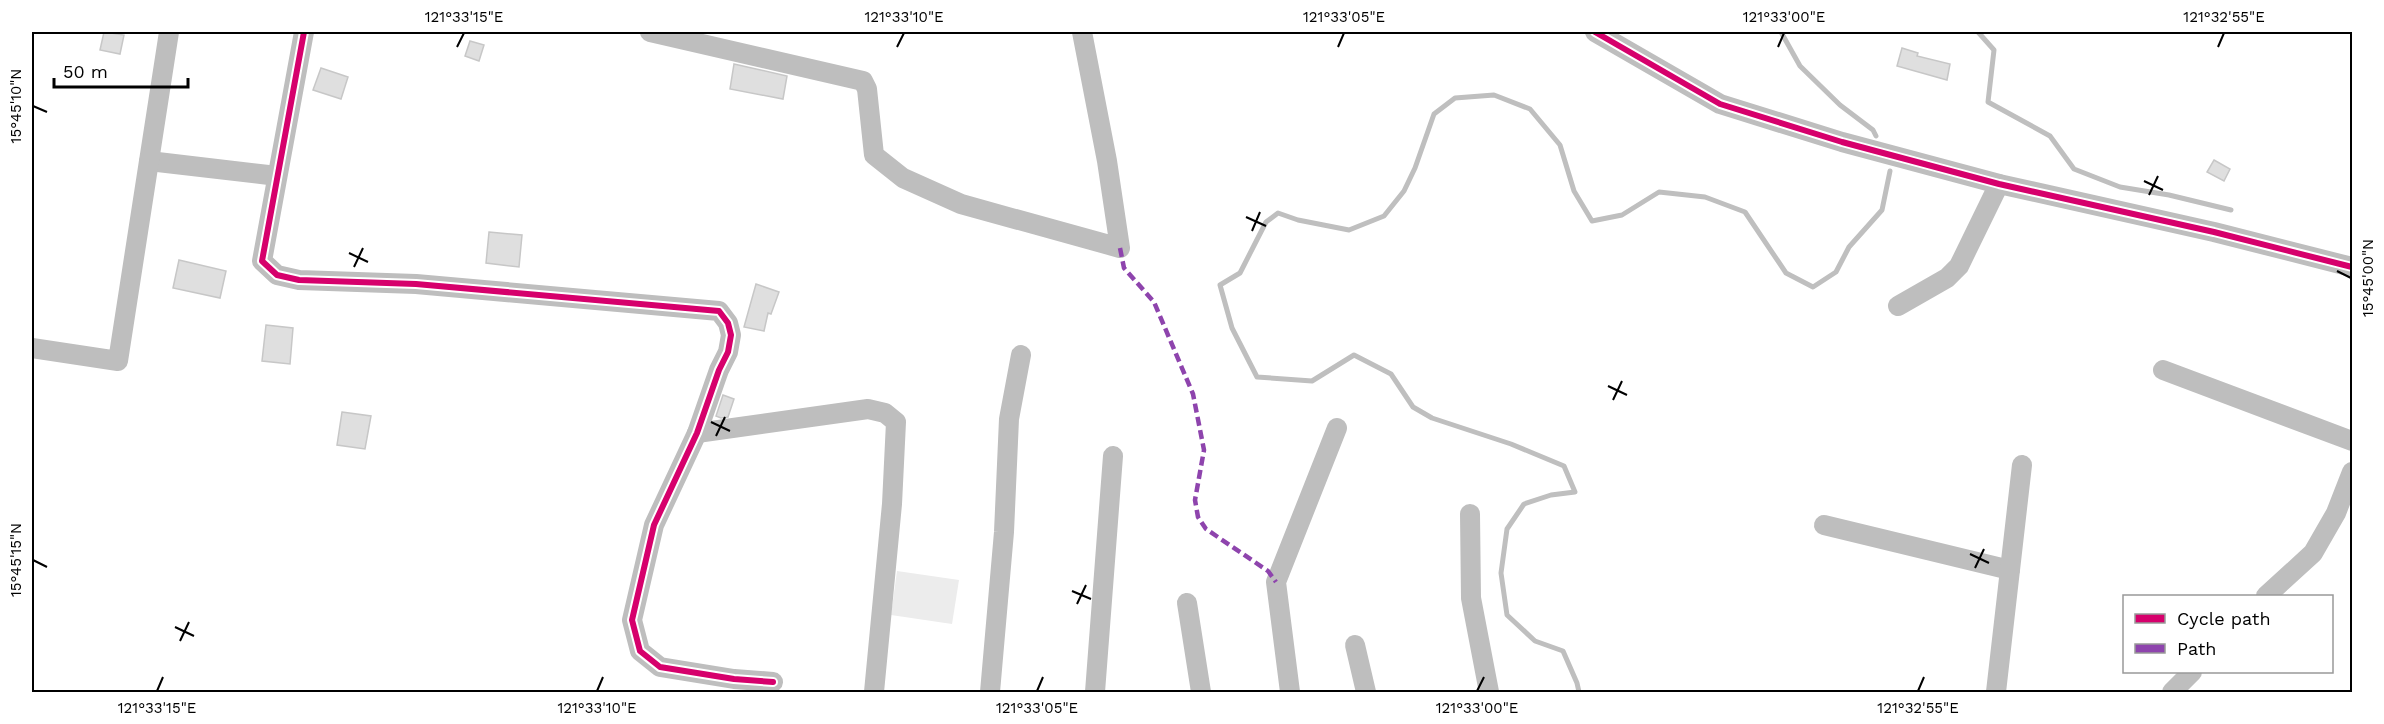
<svg xmlns="http://www.w3.org/2000/svg" width="2384" height="724" viewBox="0 0 2384 724" font-family="'Work Sans',sans-serif">
<style>
.green{fill:#ececec}
.lines{fill:none;stroke-linecap:round;stroke-linejoin:round}
.stream{stroke:#bfbfbf;stroke-width:5}
.building{fill:#dfdfdf;stroke:#c7c7c7;stroke-width:1.5}
.minor{stroke:#bebebe;stroke-width:20}
.quiet{stroke:#8e44ad;stroke-width:4.5;stroke-dasharray:9 4.5;stroke-linecap:butt}
.cycleway-casing{stroke:#fff;stroke-width:10}
.cycleway{stroke:#d6006c;stroke-width:6}
.ticks{fill:none;stroke:#000;stroke-width:2}
.neatline{fill:none;stroke:#000;stroke-width:2}
.ticks-label{font-size:15px;text-anchor:middle;fill:#000}
</style>
<rect width="100%" height="100%" fill="#fff"/>
<!-- green -->
<polygon class="green" points="897,571 959,580 952,624 891,615"/>
<g class="lines">
<!-- stream -->
<g class="stream">
<polyline points="1781,32 1800,66 1840,105 1873,130 1876,136"/>
<polyline points="1978,32 1994,50 1988,102 2050,136 2074,169 2120,187 2169,195 2231,210"/>
<polyline points="1579,692 1577,683 1563,651 1535,641 1507,615 1501,573 1507,529 1524,504 1551,495 1575,492 1564,466 1511,444 1432,418 1413,407 1391,374 1354,355 1312,381 1257,377 1232,328 1220,285 1240,273 1266,222 1278,213 1298,220 1349,230 1384,216 1404,191 1415,168 1434,114 1455,98 1494,95 1530,109 1560,145 1574,191 1592,221 1622,215 1659,192 1705,197 1745,212 1786,273 1813,287 1836,272 1849,247 1882,210 1890,171"/>
</g>
</g>
<!-- building -->
<g class="building">
<polygon points="104,32 124,35 120,54 100,50"/>
<polygon points="470,41 484,45 479,61 465,56"/>
<polygon points="1902,48 1918,53 1917,56 1950,64 1947,80 1897,66"/>
<polygon points="734,64 787,76 783,99 730,89"/>
<polygon points="321,68 348,77 341,99 313,90"/>
<polygon points="2214,160 2230,169 2224,181 2207,172"/>
<polygon points="489,232 522,235 519,267 486,263"/>
<polygon points="179,260 226,271 220,298 173,288"/>
<polygon points="756,284 779,292 771,314 768,313 764,331 744,327"/>
<polygon points="266,325 293,328 290,364 262,361"/>
<polygon points="723,395 734,399 728,417 721,418 716,416"/>
<polygon points="342,412 371,416 365,449 337,445"/>
</g>
<g class="lines">
<!-- minor -->
<g class="minor">
<polyline points="304,32 262,261 277,275 299,280 416,284 719,311 728,323 731,335 728,352 719,370 697,433 654,525 632,620 640,651 660,667 734,679 773,682"/>
<polyline points="650,32 863,81 867,89 874,155 903,178 961,204 1120,248 1107,161 1082,32"/>
<polyline points="1595,32 1720,104 1842,142 1999,184 2214,232 2352,267"/>
<polyline points="149,161 277,176"/>
<polyline points="1898,306 1947,278 1959,266 1999,184"/>
<polyline points="32,348 118,361 169,32"/>
<polyline points="2163,370 2352,441"/>
<polyline points="697,433 868,409 885,413 896,422 892,504 874,692"/>
<polyline points="1470,514 1471,598 1489,692"/>
<polyline points="1824,525 2010,570"/>
<polyline points="2266,596 2313,553 2336,513 2352,472"/>
<polyline points="1187,603 1201,692"/>
<polyline points="1355,645 1366,692"/>
<polyline points="990,692 1004,532 1009,419 1021,355"/>
<polyline points="1095,692 1113,456"/>
<polyline points="1290,692 1276,582 1337,428"/>
<polyline points="1996,692 2022,465"/>
<polyline points="2172,692 2192,672"/>
</g>
<!-- quiet -->
<polyline class="quiet" points="1120,248 1124,268 1154,302 1193,394 1204,450 1195,500 1198,517 1206,529 1268,571 1276,582"/>
<defs>
<g id="cycleway">
<polyline points="304,32 262,261 277,275 299,280 416,284 719,311 728,323 731,335 728,352 719,370 697,433 654,525 632,620 640,651 660,667 734,679 773,682"/>
<polyline points="1595,32 1720,104 1842,142 1999,184 2214,232 2352,267"/>
</g>
</defs>
<!-- cycleway casing -->
<use href="#cycleway" class="cycleway-casing"/>
<!-- cycleway -->
<use href="#cycleway" class="cycleway"/>
</g>
<!-- ticks -->
<path class="ticks" d="M457 47 464 33M897 47 904 33M1338 47 1344 33M1778 47 1784 33M2218 47 2224 33M33 106 47 112M2144 181 2163 190M2149 195 2158 176M1246 217 1266 226M1252 231 1260 212M349 253 368 262M354 267 363 248M2337 271 2351 278M1608 386 1627 395M1613 400 1622 381M711 422 730 431M716 436 725 417M1970 554 1989 563M33 560 47 567M1975 568 1984 549M1072 591 1091 599M1077 604 1086 585M175 627 194 636M180 641 189 622M157 691 163 677M597 691 603 677M1037 691 1043 677M1477 691 1484 677M1918 691 1924 677"/>
<!-- border -->
<rect width="2384" height="724" fill="none" stroke="#ffffff" stroke-width="66"/>
<!-- legend -->
<rect x="2123" y="595" width="210" height="78" fill="#ffffff" stroke="#999999" stroke-width="1.5"/>
<rect x="2135" y="614" width="30" height="9" fill="#d6006c" stroke="#999999" stroke-width="1.5"/>
<text x="2177" y="625" font-size="18" fill="#000000">Cycle path</text>
<rect x="2135" y="644" width="30" height="9" fill="#8e44ad" stroke="#999999" stroke-width="1.5"/>
<text x="2177" y="655" font-size="18" fill="#000000">Path</text>
<!-- scale -->
<path d="M54 78v9h134v-9" fill="none" stroke="#000000" stroke-width="3"/>
<text x="63" y="78" font-size="18" fill="#000000" stroke="#ffffff" stroke-width="4.5" paint-order="stroke">50 m</text>
<rect x="33" y="33" width="2318" height="658" class="neatline"/>
<g class="ticks-label">
<text x="464" y="22">121°33'15"E</text>
<text x="904" y="22">121°33'10"E</text>
<text x="1344" y="22">121°33'05"E</text>
<text x="1784" y="22">121°33'00"E</text>
<text x="2224" y="22">121°32'55"E</text>
<text transform="translate(16 106) rotate(-90)" y="5">15°45'10"N</text>
<text transform="translate(2368 278) rotate(-90)" y="5">15°45'00"N</text>
<text transform="translate(16 560) rotate(-90)" y="5">15°45'15"N</text>
<text x="157" y="713">121°33'15"E</text>
<text x="597" y="713">121°33'10"E</text>
<text x="1037" y="713">121°33'05"E</text>
<text x="1477" y="713">121°33'00"E</text>
<text x="1918" y="713">121°32'55"E</text>
</g>
</svg>
